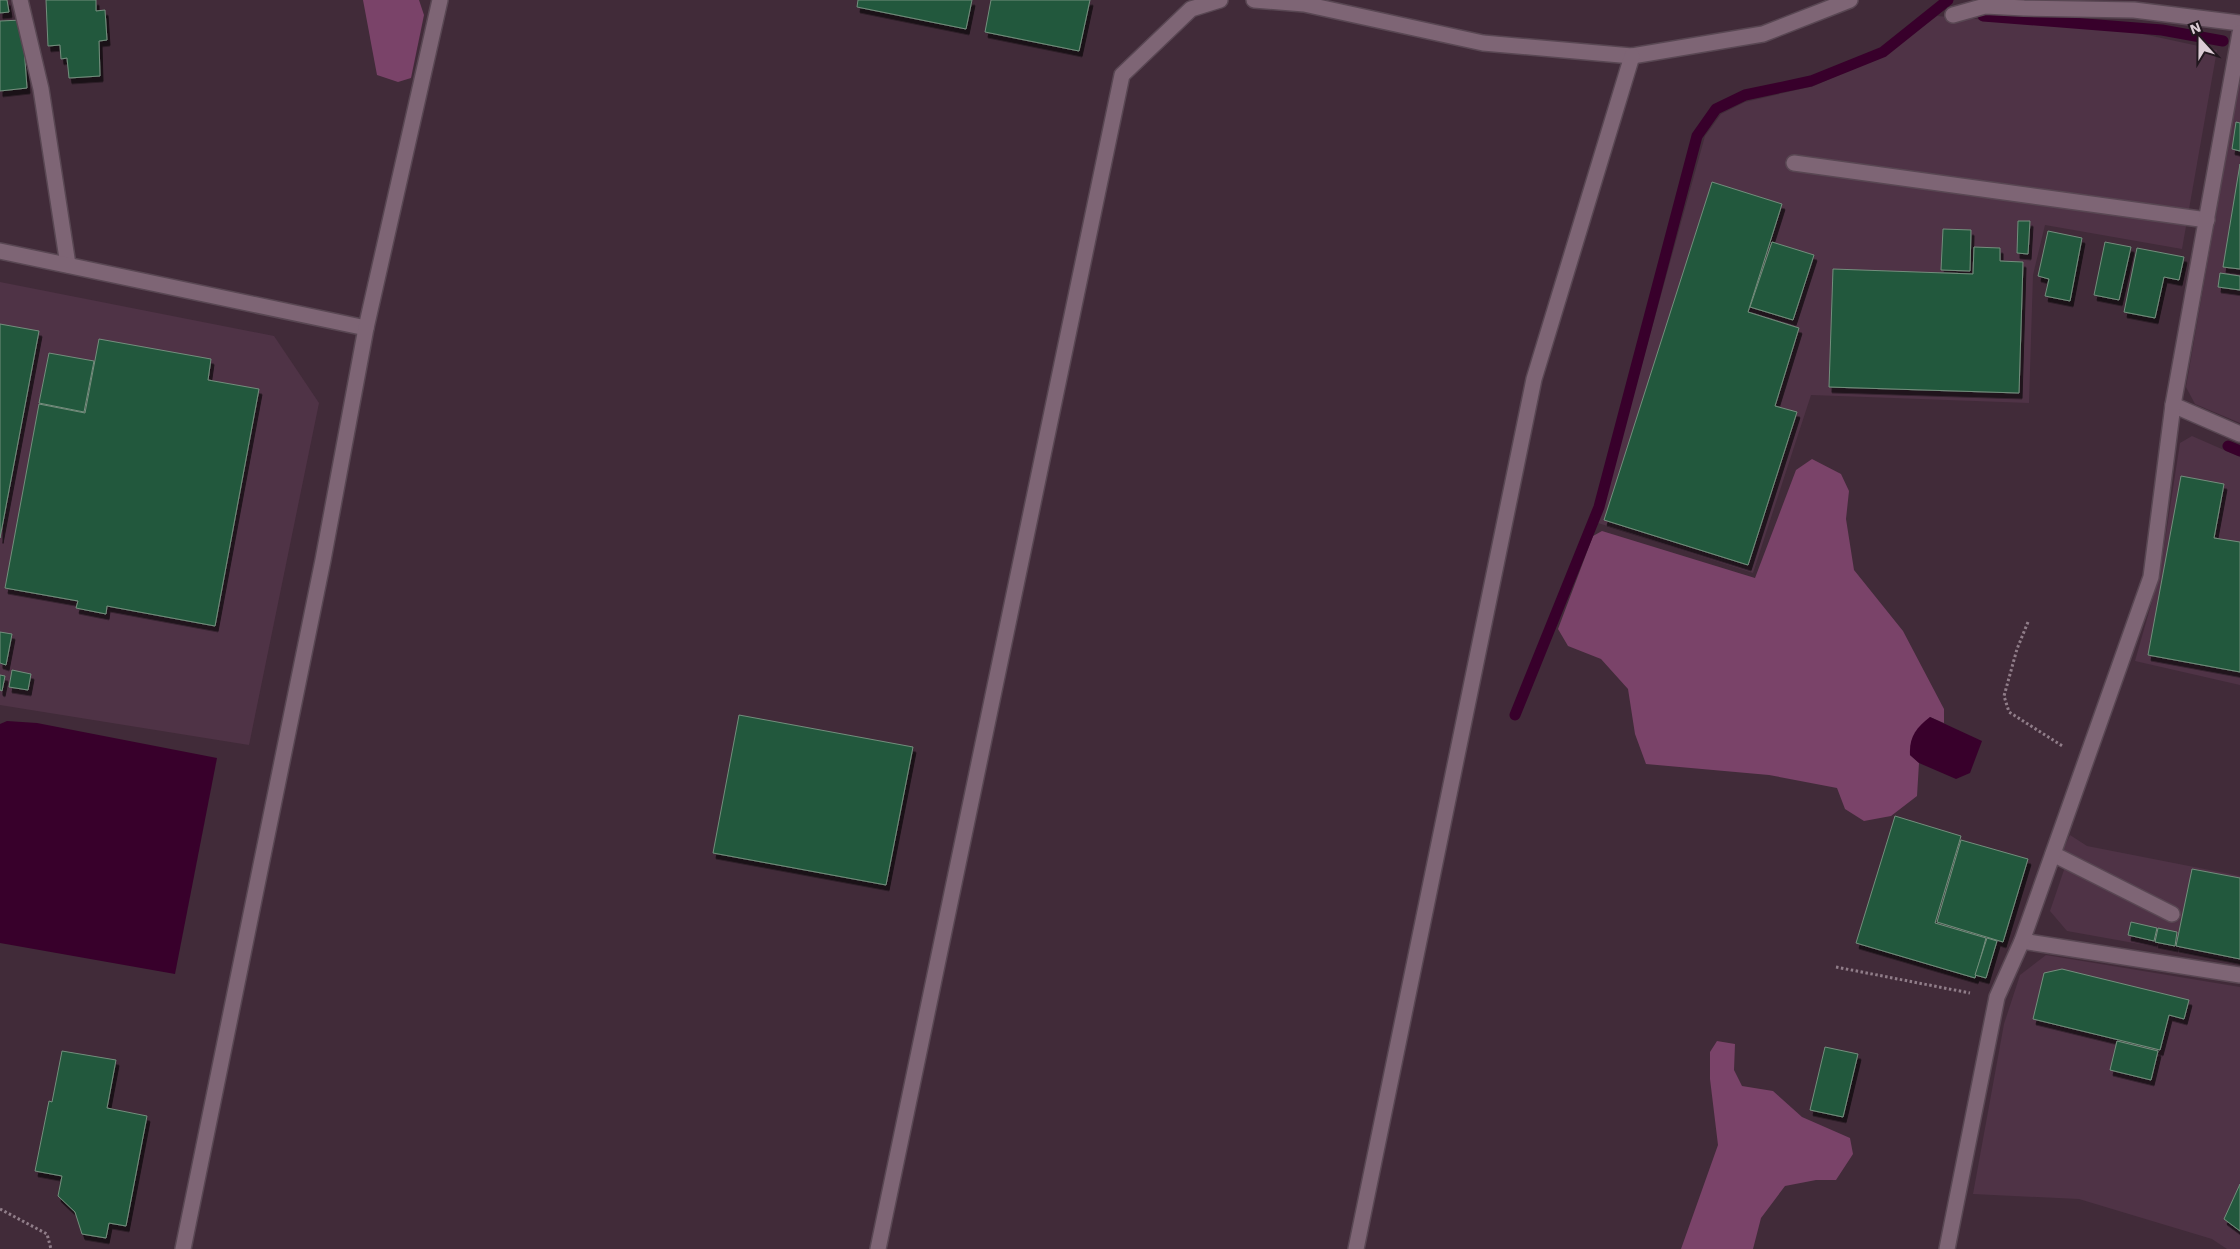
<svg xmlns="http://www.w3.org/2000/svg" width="2240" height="1249" viewBox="0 0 2240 1249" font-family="'Work Sans',sans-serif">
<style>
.built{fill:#4f3346}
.green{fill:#7a4369}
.water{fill:#38002b}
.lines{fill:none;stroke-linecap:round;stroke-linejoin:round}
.stream{stroke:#38002b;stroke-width:11}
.building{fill:#23593d;stroke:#738e7d;filter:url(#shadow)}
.minor-casing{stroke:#594753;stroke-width:18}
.path{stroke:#907d89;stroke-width:3;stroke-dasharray:2.5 2.5;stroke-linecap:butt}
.minor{stroke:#7e6575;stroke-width:15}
</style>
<defs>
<filter id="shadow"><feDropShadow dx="3" dy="5.5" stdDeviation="0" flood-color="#0009"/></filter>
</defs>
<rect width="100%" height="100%" fill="#412b39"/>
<!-- built -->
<g class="built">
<polygon points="1937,16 2129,31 2217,50 2182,249 2045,225 2033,275 2029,403 1811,395 1753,573 1598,523 1705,136 1721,114 1745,102 1814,86 1885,54"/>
<polygon points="2240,77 2240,423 2195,404 2186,387"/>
<polygon points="0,282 274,336 319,403 249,745 0,705"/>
<polygon points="2192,436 2240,457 2240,685 2135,661 2160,573 2180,443"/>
<polygon points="2070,835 2087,846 2240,876 2240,962 2067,931 2050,911 2066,864 2062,852"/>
<polygon points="2046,955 2240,987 2240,1249 2227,1249 2212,1239 2079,1199 1973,1194 2004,1024 2020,975"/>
</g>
<!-- green -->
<g class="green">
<polygon points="363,0 419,0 424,15 411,78 398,82 377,75"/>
<polygon points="1812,459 1841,474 1849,491 1846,519 1854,570 1903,631 1944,709 1944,723 1930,717 1910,755 1919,763 1917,796 1891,816 1864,821 1845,809 1837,788 1769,775 1646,764 1635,734 1628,689 1601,659 1568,646 1558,629 1593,536 1602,531 1755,578 1796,470"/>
<polygon points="1717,1041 1735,1044 1734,1070 1742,1086 1773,1091 1802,1117 1850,1138 1853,1154 1836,1180 1816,1180 1785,1186 1761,1218 1753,1249 1681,1249 1718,1145 1710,1079 1710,1052"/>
</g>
<!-- water -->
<g class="water">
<path d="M1930 717 1982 741 1970 773 1956 779 1919 763 1910 755C1909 737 1916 728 1930 717Z"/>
<polygon points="7,721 37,723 217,758 175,974 0,943 0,724"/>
</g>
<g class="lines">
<!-- stream -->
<g class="stream">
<polyline points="1983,16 2162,30 2223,41"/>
<polyline points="2228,446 2240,451"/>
<polyline points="1515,715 1599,507 1697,136 1716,109 1745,95 1811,81 1883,52 1948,0"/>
</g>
</g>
<!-- building -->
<g class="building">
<polygon points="0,0 7,0 9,12 0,13"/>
<polygon points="46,0 96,0 96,11 105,10 107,40 99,41 100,76 69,78 67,58 61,59 60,45 48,46"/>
<polygon points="858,0 972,0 966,29 857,7"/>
<polygon points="991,0 1090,0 1079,51 985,32"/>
<polygon points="22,20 27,88 0,91 0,21"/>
<polygon points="2236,122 2240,123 2240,151 2232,149"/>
<polygon points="2240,164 2240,269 2223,267"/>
<polygon points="1712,182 1782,204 1748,312 1799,328 1775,406 1797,412 1748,565 1604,520"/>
<polygon points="2018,221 2030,221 2028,254 2017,253"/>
<polygon points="1943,229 1971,230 1970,271 1941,270"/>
<polygon points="2048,231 2082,238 2070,301 2045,296 2049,279 2038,276"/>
<polygon points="1772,242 1814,255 1793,320 1750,307"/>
<polygon points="2105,242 2131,247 2119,300 2094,295"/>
<polygon points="1974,247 2000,248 2000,261 2023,262 2019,393 1829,387 1833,269 1973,274"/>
<polygon points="2137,248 2184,257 2179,280 2164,277 2155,318 2124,312"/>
<polygon points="2220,273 2240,276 2240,290 2218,287"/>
<polygon points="0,324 39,331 0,538"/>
<polygon points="99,339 211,359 208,380 259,389 215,626 107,606 106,614 76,608 78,601 5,588 39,404 85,413"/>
<polygon points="49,353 94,361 84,412 39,403"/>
<polygon points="2181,476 2224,484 2214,538 2240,542 2240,672 2148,655"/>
<polygon points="0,632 12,634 6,665 0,663"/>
<polygon points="12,670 31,674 28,690 9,687"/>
<polygon points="0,675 5,676 2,691 0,690"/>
<polygon points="739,715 913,747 886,885 713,853"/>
<polygon points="1895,816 1961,836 1935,923 1986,938 1975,978 1856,943"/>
<polygon points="1961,840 2028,859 2003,942 1937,922"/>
<polygon points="2192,869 2240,878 2240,959 2176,946"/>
<polygon points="2131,922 2157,928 2154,941 2128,935"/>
<polygon points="2158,928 2177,932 2175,946 2155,942"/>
<polygon points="1987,938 1997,941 1986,978 1975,975"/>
<polygon points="2062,969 2189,1000 2184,1019 2169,1015 2160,1050 2033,1019 2044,973"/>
<polygon points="2117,1041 2158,1051 2151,1080 2110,1070"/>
<polygon points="1825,1047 1858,1054 1843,1117 1810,1110"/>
<polygon points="62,1051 116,1060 107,1108 147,1116 126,1226 109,1223 106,1238 82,1234 75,1212 58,1196 62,1176 35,1171 49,1101 52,1102"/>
<polygon points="2240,1184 2240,1231 2224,1219"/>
</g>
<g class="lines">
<defs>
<g id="minor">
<polyline points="20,0 41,89 68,265"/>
<polyline points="1254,0 1304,4 1483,43 1632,56 1763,34 1850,0"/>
<polyline points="1953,15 1985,6 2024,8 2134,10 2240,23"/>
<polyline points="1794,163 2207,220"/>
<polyline points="0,251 366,328"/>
<polyline points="2173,405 2240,434"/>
<polyline points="2053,854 2172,914"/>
<polyline points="2022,941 2240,975"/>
<polyline points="183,1249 323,560 366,328 440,0"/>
<polyline points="878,1249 1122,75 1191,9 1220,0"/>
<polyline points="1356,1249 1534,379 1632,56"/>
<polyline points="1947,1249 1997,997 2022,941 2151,577 2173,405 2240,33"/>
</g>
</defs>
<!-- minor casing -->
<use href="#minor" class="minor-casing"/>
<!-- path -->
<g class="path">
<polyline points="2028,622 2017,649 2004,696 2009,712 2064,747"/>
<polyline points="1836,967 1970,993"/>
<polyline points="0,1209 47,1234 51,1249"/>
</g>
<!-- minor -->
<use href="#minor" class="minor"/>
</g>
<!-- north arrow -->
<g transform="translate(2200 40) rotate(339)" stroke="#21171e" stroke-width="4" paint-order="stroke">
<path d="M0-4L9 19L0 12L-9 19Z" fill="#dbccd5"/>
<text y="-8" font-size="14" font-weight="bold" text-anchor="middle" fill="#dbccd5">N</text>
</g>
</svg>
